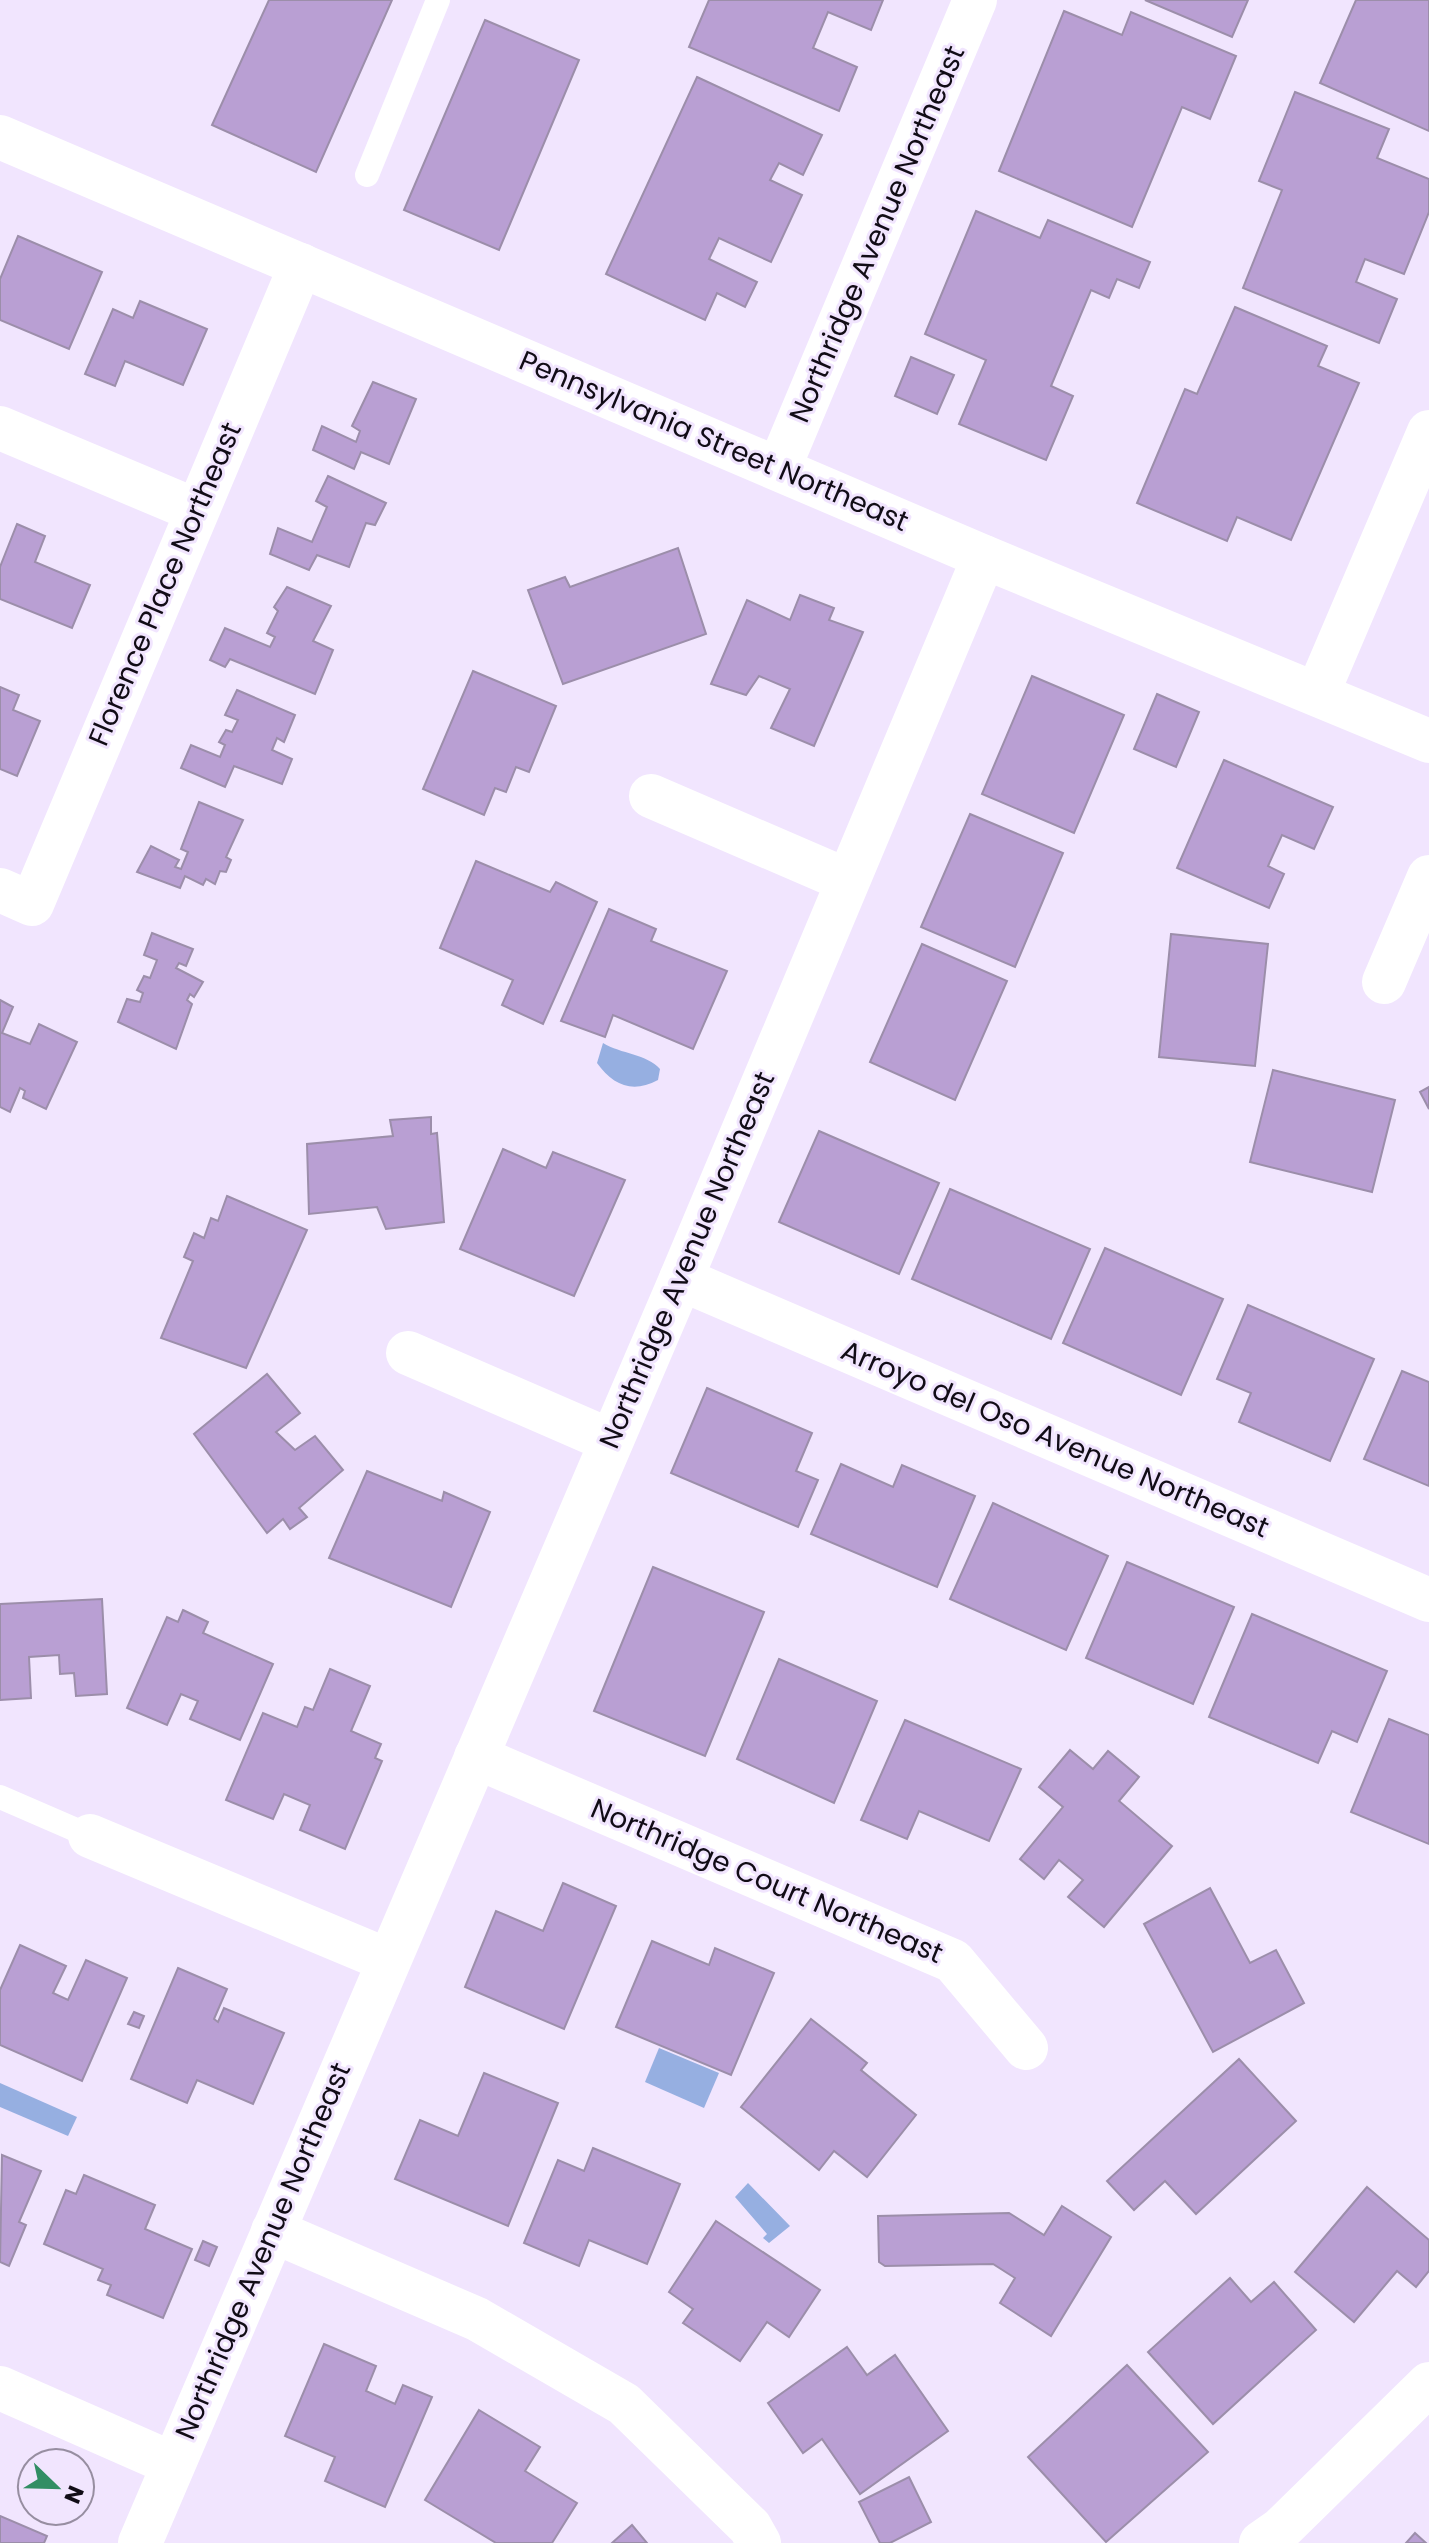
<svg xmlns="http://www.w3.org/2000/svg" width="1429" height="2543" viewBox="0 0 1429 2543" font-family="Poppins,sans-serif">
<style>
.water{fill:#96afe1}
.building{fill:#b99fd3;stroke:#9c8eaa;stroke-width:2}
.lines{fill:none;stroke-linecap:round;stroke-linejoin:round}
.lane{stroke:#fff;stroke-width:24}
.street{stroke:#fff;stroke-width:44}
.secondary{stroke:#fff;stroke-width:44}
.labels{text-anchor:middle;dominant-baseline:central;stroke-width:6;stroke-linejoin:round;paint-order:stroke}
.street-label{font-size:28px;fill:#110c16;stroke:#f1e5fe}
</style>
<rect width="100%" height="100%" fill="#f1e5fe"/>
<!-- water -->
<g class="water">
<path d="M603 1043C621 1054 647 1054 660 1069L658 1080C632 1094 613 1085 597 1063Z"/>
<polygon points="659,2048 719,2073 704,2108 645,2082"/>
<polygon points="0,2083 77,2117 68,2136 0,2107"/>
<polygon points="748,2183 790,2226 769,2243 763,2238 767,2234 735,2197"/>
</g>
<!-- building -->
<g class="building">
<polygon points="269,0 392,0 316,172 212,125"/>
<polygon points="709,0 883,0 871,30 828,12 813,48 857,67 839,111 689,47"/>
<polygon points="1145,0 1248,0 1232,37"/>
<polygon points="1356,0 1429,0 1429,131 1320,83"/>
<polygon points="1064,11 1122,35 1131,12 1236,56 1210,119 1182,107 1132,227 999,171"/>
<polygon points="485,20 579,60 499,250 404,210"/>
<polygon points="697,77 822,135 803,175 779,163 770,180 802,195 771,262 719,238 709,259 757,282 745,307 717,293 705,320 606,274"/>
<polygon points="1295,92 1389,129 1377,158 1429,179 1429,212 1404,274 1365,259 1356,282 1397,299 1379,343 1243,288 1282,190 1259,181"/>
<polygon points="976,211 1040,238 1048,220 1150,262 1139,288 1117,279 1109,298 1091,290 1051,386 1073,396 1046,460 959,424 986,360 925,334"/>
<polygon points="18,236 102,272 69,349 0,320 0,279"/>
<polygon points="140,301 207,329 183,385 125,361 115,386 85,374 113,309 133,318"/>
<polygon points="1235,307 1327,346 1318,366 1359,383 1291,540 1237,517 1227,541 1137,503 1185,389 1197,394"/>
<polygon points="911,357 954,375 937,414 895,396"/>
<polygon points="373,382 416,399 389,464 361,452 354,469 313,450 322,426 356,442 360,431 352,426"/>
<polygon points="328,476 386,503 375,525 366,523 349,567 317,555 309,570 270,554 278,528 312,542 327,507 316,501"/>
<polygon points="17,524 45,536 35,562 90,585 72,628 0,599 0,567"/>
<polygon points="678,548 706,634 563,684 528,590 565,577 570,587"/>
<polygon points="287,587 331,606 313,641 333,650 315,694 230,659 225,667 210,660 225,628 270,647 275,637 267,633 278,611 274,607"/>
<polygon points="800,595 834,608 829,620 863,632 814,746 771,728 790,689 759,676 746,695 711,684 747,600 790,620"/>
<polygon points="473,671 556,706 529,772 516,767 506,792 495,788 484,815 423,789"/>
<polygon points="1032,676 1124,715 1074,833 982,794"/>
<polygon points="0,687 19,695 13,710 40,721 17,776 0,769"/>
<polygon points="237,690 295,715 284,742 277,738 272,750 292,759 282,784 234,766 225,787 181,768 191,745 220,757 225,745 219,742 226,730 232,732 238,720 225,715"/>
<polygon points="1157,694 1199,712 1176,767 1134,749"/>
<polygon points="1224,760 1333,807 1314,849 1282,835 1268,866 1284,874 1269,908 1177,868"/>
<polygon points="199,802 243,820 226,857 231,860 226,872 220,871 215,884 206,879 203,885 185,876 180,888 137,872 151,846 179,860 175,867 181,869 188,852 181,849"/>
<polygon points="970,814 1063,853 1015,967 921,927"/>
<polygon points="476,861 550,892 556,882 597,902 543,1024 502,1005 513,980 440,948"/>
<polygon points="609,909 656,929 651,941 727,971 693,1049 613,1015 605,1037 561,1021"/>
<polygon points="152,933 193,949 186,966 179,963 176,968 203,982 194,997 190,994 187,1000 192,1004 176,1049 118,1022 127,999 140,1002 143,993 137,990 144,976 150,978 157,960 144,955"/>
<polygon points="1171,934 1268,944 1255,1066 1159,1057"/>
<polygon points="922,944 1007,981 955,1100 870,1062"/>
<polygon points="0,1000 13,1007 2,1033 30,1044 39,1024 77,1042 46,1109 23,1098 25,1091 20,1088 10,1112 0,1107"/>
<polygon points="1273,1070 1395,1100 1372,1192 1250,1162"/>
<polygon points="1429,1087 1429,1109 1420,1092"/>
<polygon points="431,1117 431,1134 437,1133 444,1222 386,1229 377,1207 309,1214 307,1144 393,1136 390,1120"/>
<polygon points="819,1131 939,1183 899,1274 779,1222"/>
<polygon points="503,1149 546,1168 553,1152 625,1180 574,1296 460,1249"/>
<polygon points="950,1189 1090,1249 1051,1339 912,1279"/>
<polygon points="227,1196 307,1230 246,1368 161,1338 193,1261 184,1257 194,1233 204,1238 211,1218 218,1221"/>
<polygon points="1105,1248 1223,1299 1181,1395 1063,1343"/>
<polygon points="1248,1305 1374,1359 1330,1461 1239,1422 1251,1393 1217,1379"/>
<polygon points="1402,1371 1429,1382 1429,1486 1364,1459"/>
<polygon points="267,1374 300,1413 276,1432 295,1450 315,1436 343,1470 299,1508 307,1517 290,1529 283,1519 267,1533 194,1434"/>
<polygon points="707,1388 812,1433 796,1471 818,1480 798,1527 671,1473"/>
<polygon points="841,1464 893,1487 902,1465 975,1496 937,1587 811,1534"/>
<polygon points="367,1471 442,1501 444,1492 490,1512 451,1607 329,1558"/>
<polygon points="993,1503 1108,1556 1066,1650 950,1599"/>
<polygon points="1127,1562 1234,1607 1193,1704 1086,1658"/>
<polygon points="653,1567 764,1612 705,1756 594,1711"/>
<polygon points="102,1599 107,1694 76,1696 74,1673 60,1674 59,1655 29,1657 31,1698 0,1700 0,1604"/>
<polygon points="183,1610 208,1622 203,1633 273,1664 240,1740 190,1719 198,1701 181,1694 167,1725 127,1708 167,1617 178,1622"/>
<polygon points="1252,1614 1387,1671 1357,1742 1332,1731 1318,1763 1209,1717"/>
<polygon points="779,1659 877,1701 834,1803 737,1759"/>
<polygon points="330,1669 370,1686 351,1731 381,1744 375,1758 382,1761 345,1849 300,1830 310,1805 284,1794 273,1819 226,1800 263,1713 297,1727 305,1707 313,1710"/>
<polygon points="1389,1719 1429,1735 1429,1844 1351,1812"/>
<polygon points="905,1720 1021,1769 989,1841 919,1811 907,1839 861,1820"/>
<polygon points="1070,1750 1093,1769 1108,1751 1139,1777 1119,1801 1172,1846 1104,1927 1068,1897 1083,1880 1059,1860 1044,1879 1020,1859 1063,1807 1039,1787"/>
<polygon points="563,1883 616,1906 564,2029 465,1987 496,1911 543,1931"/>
<polygon points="1210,1888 1250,1963 1276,1950 1304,2003 1213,2052 1144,1924"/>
<polygon points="652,1941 709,1965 715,1948 774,1973 731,2075 616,2027"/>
<polygon points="20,1945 66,1966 53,1993 68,2000 86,1960 127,1978 82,2081 0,2045 0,1990"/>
<polygon points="178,1968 227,1989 214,2019 218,2022 224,2008 284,2033 253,2104 197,2080 187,2103 131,2079"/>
<polygon points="134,2012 144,2016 139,2028 128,2024"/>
<polygon points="811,2019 867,2063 861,2070 916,2115 867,2177 834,2151 819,2170 741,2107"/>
<polygon points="1239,2059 1296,2121 1196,2214 1165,2181 1134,2210 1107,2181"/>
<polygon points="484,2073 558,2103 508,2226 395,2179 420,2120 458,2136"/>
<polygon points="593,2148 680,2184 647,2264 589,2240 579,2266 524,2243 558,2160 584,2171"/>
<polygon points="2,2155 41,2171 19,2222 26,2225 9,2266 0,2262"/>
<polygon points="84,2175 155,2205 145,2229 192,2249 163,2318 107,2295 111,2285 98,2280 103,2269 44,2244 66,2190 76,2194"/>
<polygon points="1367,2187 1429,2240 1429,2271 1416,2287 1397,2271 1354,2322 1295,2272"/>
<polygon points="1062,2206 1111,2237 1051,2336 1000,2303 1015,2278 993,2264 885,2266 879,2262 878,2216 1009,2213 1044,2235"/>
<polygon points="716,2221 820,2290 789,2337 767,2322 740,2361 683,2323 693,2309 669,2292"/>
<polygon points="203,2241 217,2247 209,2266 195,2260"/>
<polygon points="1230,2278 1251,2302 1274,2282 1316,2330 1213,2424 1148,2352"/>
<polygon points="324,2344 376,2366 366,2391 395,2404 403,2385 432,2397 385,2507 325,2481 335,2457 285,2436"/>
<polygon points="847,2347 867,2375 895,2355 948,2431 860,2494 822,2439 803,2453 768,2403"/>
<polygon points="1127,2365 1208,2452 1106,2542 1028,2457"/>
<polygon points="479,2410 540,2447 525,2471 577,2503 552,2543 496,2543 425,2500"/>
<polygon points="909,2477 931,2522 890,2543 880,2543 859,2502"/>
<polygon points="0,2516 47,2536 44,2543 0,2543"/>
<polygon points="632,2525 647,2543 612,2543"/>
<polygon points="1415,2533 1426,2543 1406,2543"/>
</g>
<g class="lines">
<!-- lane -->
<g class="lane">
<polyline points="367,175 438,0"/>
<polyline points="0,1797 90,1836"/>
</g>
<!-- street -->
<g class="street">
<polyline points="0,428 195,510"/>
<polyline points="779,468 975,0"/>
<polyline points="1318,692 1429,432"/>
<polyline points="651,796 846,880"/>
<polyline points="0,890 32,904 301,265"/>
<polyline points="1384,982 1429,877"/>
<polyline points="681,1279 1429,1600"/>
<polyline points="408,1353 611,1441"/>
<polyline points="476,1757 953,1961 1026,2048"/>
<polyline points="90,1836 387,1960"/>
<polyline points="273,2231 477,2319 624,2404 750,2527 759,2543"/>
<polyline points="0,2388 173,2464"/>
<polyline points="140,2543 681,1279 984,557"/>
<polyline points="1261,2543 1281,2529 1429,2384"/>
</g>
<!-- secondary -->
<polyline class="secondary" points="0,137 984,557 1429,741"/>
</g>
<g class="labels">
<!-- street labels -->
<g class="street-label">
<text transform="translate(877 234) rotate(-67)">Northridge Avenue Northeast</text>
<text transform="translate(714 441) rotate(23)">Pennsylvania Street Northeast</text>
<text transform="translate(165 584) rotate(-67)">Florence Place Northeast</text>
<text transform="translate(687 1260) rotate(-67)">Northridge Avenue Northeast</text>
<text transform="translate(1055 1439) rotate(23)">Arroyo del Oso Avenue Northeast</text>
<text transform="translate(767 1881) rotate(23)">Northridge Court Northeast</text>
<text transform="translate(263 2251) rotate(-67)">Northridge Avenue Northeast</text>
</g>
</g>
<!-- north arrow -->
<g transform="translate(56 2487) rotate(113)"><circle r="38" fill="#f1e5fe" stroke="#978ea1" stroke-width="2"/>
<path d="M0-6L14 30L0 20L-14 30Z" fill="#328e64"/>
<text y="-12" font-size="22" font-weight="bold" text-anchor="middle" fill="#110c16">N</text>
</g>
</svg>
